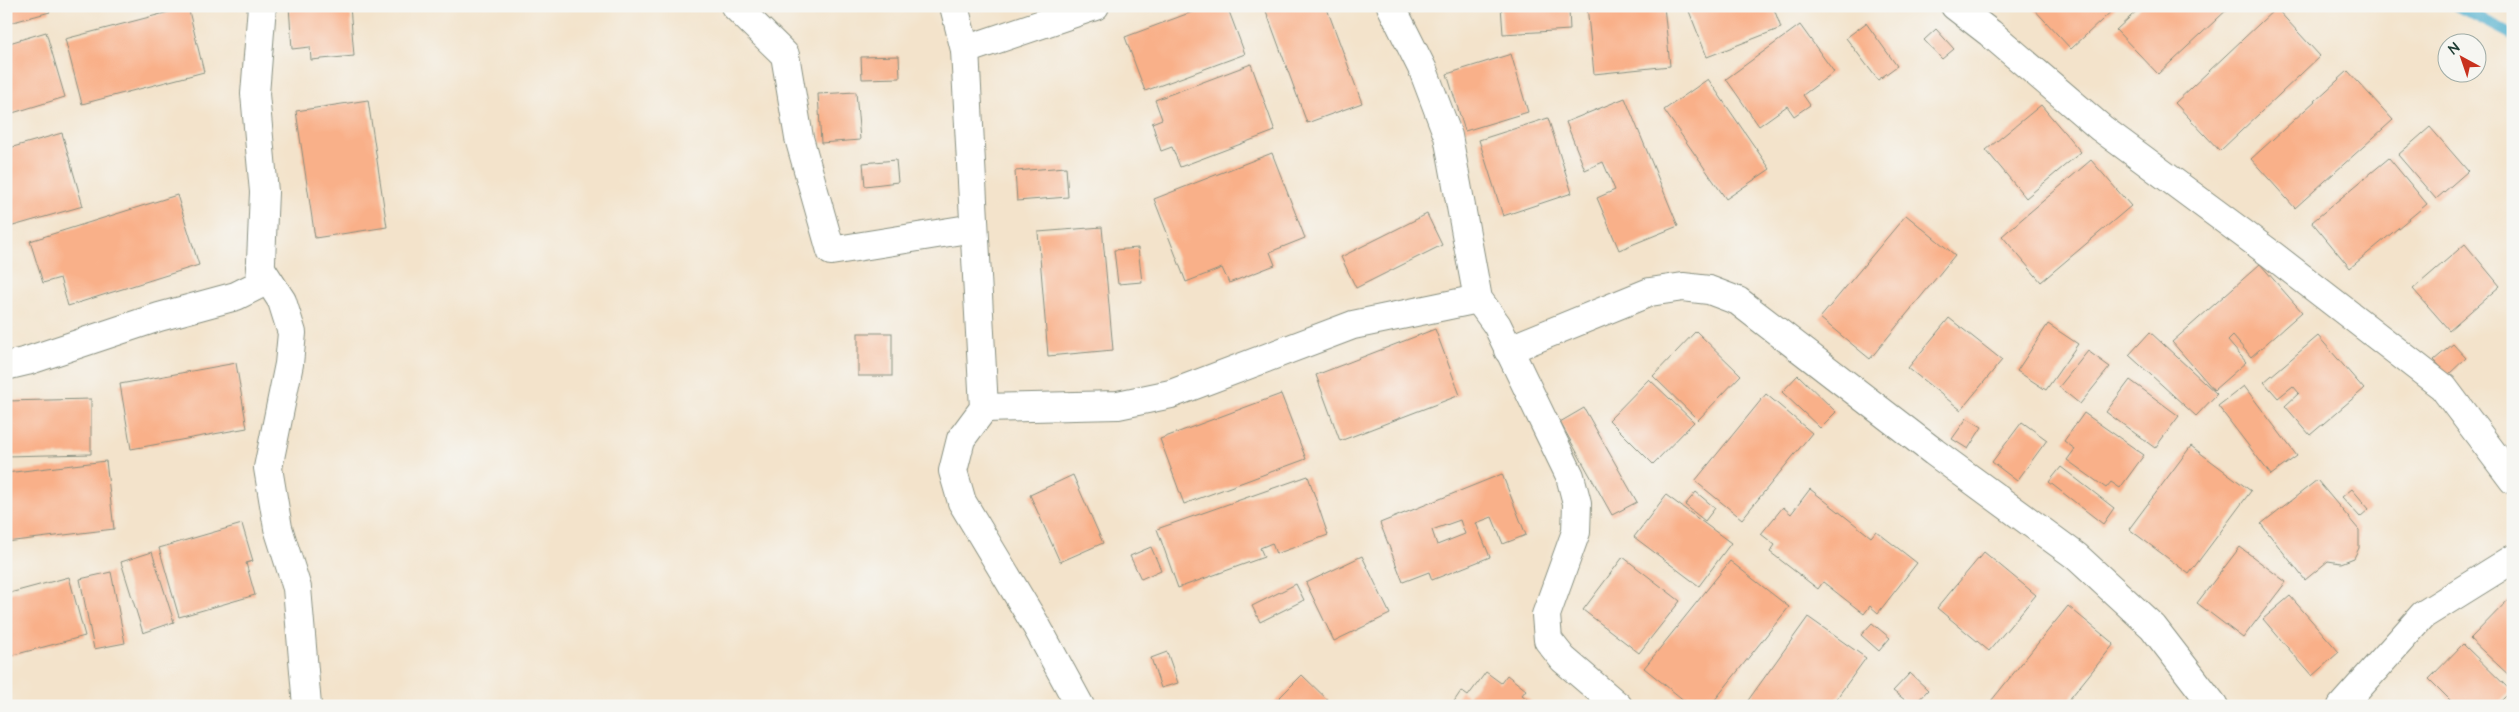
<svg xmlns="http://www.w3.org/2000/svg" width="2519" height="712" viewBox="0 0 2519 712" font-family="'Architects Daughter',sans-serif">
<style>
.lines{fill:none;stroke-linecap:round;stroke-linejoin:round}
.stream{stroke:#4eaecd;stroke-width:11}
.building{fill:#f9b089;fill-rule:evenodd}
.street-casing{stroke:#899080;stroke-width:30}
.street{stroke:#fff;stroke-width:28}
</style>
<rect width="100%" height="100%" fill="#f6f6f2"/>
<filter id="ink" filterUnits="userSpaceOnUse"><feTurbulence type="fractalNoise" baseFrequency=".02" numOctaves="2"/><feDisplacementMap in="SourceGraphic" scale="10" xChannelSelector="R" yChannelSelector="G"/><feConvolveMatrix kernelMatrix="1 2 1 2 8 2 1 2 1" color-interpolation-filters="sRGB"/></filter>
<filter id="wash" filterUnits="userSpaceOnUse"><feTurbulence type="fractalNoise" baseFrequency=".0096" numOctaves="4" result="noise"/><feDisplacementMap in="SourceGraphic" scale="20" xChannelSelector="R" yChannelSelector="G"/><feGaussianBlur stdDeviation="1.12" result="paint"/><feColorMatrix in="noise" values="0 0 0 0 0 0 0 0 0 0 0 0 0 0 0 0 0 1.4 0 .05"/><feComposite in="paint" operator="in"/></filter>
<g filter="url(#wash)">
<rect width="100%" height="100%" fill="#f3e3cb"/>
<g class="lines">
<!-- stream -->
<polyline class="stream" points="2457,6 2513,35"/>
</g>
<g id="blocks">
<!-- building -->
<g class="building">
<polygon points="6,6 48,6 50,12 6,24"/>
<polygon points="289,6 350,6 354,56 311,60 310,47 292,49"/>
<polygon points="1208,6 1227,6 1245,54 1145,91 1125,37"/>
<polygon points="1279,6 1326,6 1362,103 1307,123 1266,11"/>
<polygon points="1501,6 1557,6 1557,10 1569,10 1570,30 1503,34"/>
<polygon points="1587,6 1664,6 1670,66 1594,74"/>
<polygon points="1687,6 1773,6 1781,28 1707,57"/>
<polygon points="2031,6 2117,6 2071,49"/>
<polygon points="2142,6 2231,6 2158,74 2116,30"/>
<polygon points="188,7 204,72 82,104 65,39"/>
<polygon points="2276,8 2320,56 2220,151 2175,103"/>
<polygon points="1866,23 1897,66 1878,80 1846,38"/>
<polygon points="1800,25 1834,72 1803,95 1810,105 1794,116 1787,106 1759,126 1726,79"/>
<polygon points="1936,29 1954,49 1942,59 1924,40"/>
<polygon points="46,32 65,97 6,115 6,44"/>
<polygon points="1511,54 1528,112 1465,131 1447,74"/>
<polygon points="899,56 900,78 862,79 861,57"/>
<polygon points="1251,64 1275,131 1180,167 1172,147 1161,151 1152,123 1162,119 1155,100"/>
<polygon points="2348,71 2393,120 2295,208 2251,159"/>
<polygon points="1708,79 1770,169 1726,199 1664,110"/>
<polygon points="856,92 860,140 821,143 818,94"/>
<polygon points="1625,98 1678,226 1619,250 1597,198 1615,190 1603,162 1585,170 1566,122"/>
<polygon points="368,100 387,227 315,238 296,111"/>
<polygon points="2041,105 2081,152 2026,198 1986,150"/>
<polygon points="1548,118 1572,193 1503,216 1479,140"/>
<polygon points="2430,127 2468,171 2436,199 2398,155"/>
<polygon points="62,133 83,206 6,228 6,149"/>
<polygon points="1272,153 1305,238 1270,252 1275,265 1229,283 1222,268 1186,282 1154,199"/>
<polygon points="2389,158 2427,204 2350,268 2312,222"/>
<polygon points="896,160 898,182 865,186 863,163"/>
<polygon points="2091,160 2131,206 2041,282 2002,236"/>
<polygon points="1066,167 1068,197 1017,201 1015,171"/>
<polygon points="177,195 199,265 68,306 60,278 43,283 30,241"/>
<polygon points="1427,214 1442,245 1356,288 1341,257"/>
<polygon points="1906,215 1955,255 1870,359 1820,318"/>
<polygon points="1102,227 1113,350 1048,356 1038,232"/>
<polygon points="2465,244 2500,286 2449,330 2413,289"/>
<polygon points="1138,248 1142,282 1118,284 1114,250"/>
<polygon points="2260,264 2302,312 2251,357 2233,336 2228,341 2246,362 2214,390 2172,342"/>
<polygon points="1949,318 2002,360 1961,410 1908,368"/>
<polygon points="2048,324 2078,344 2046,390 2017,371"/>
<polygon points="1435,329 1460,395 1340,441 1316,375"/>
<polygon points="1696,331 1741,375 1698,420 1653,376"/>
<polygon points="2150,332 2217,394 2196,416 2129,355"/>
<rect x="858" y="333" width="34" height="43"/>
<polygon points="2318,336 2364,389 2310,435 2285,406 2299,393 2293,386 2278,398 2264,382"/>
<polygon points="2453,344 2466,358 2448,375 2434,360"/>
<polygon points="2088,351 2110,367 2080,404 2059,387"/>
<polygon points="236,363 247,428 131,449 120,384"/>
<polygon points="1798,375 1836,412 1820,428 1782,392"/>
<polygon points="1649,379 1694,422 1653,464 1609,420"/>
<polygon points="2130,380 2179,416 2155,448 2106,412"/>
<polygon points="2244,386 2297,456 2271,475 2218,406"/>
<polygon points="1281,394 1306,459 1184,504 1160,439"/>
<polygon points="1766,394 1812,433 1742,519 1695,481"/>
<polygon points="91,399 91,454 6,456 6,401"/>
<polygon points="1584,408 1637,502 1612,515 1560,422"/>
<polygon points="2084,413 2144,455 2120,488 2111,482 2106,488 2067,460 2075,449 2064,441"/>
<polygon points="1967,418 1982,427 1968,449 1952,439"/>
<polygon points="2022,422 2047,440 2017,481 1992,462"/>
<polygon points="2191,446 2251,491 2189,574 2129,529"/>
<polygon points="106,461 114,529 6,542 6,473"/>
<polygon points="2061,467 2114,508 2103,524 2049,482"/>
<path d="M1502 474 1526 535 1503 544 1492 517 1476 523 1490 557 1432 580 1429 572 1403 582 1380 523ZM1460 520 1465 534 1437 545 1432 530Z"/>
<polygon points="1073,475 1103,543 1060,562 1030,495"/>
<polygon points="1308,476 1328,535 1276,554 1272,543 1260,548 1264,557 1178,588 1157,529"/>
<polygon points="2317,480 2359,530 2359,548 2354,558 2341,563 2328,561 2305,580 2261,524"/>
<polygon points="1810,489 1871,537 1876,531 1917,563 1878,613 1870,606 1864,614 1823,582 1818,589 1770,552 1775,545 1761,534 1783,507 1791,514"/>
<polygon points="2352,489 2369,509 2360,517 2342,497"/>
<polygon points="1696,492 1715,508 1705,521 1685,505"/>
<polygon points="1666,495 1731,543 1699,586 1634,537"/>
<polygon points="242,524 253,561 246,563 255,595 179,617 159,548"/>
<polygon points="1151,547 1161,570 1141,579 1130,556"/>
<polygon points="2240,547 2286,582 2243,638 2197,603"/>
<polygon points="152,552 174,622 143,633 121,562"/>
<polygon points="1984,552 2036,595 1989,651 1937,608"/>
<polygon points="1362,556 1390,614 1334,641 1306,583"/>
<polygon points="1623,557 1680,601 1639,653 1583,610"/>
<polygon points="1730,561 1789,607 1710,706 1691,706 1644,668"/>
<polygon points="111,572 125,643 94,649 80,579"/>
<polygon points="69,577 85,636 6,657 6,594"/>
<polygon points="1296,584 1304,600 1260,622 1252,606"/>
<polygon points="2513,595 2513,679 2470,639"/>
<polygon points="2290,596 2339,652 2312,676 2263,619"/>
<polygon points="2068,606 2114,644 2064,706 1987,706"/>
<polygon points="1808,617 1866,658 1831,706 1744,706"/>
<polygon points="1872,623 1890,638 1879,651 1861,635"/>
<polygon points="2463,644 2511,691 2496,706 2456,706 2429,679"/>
<polygon points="1167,652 1178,683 1161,688 1151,658"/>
<polygon points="1486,672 1501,683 1507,675 1526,690 1522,695 1537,706 1451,706 1461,691 1468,696"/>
<polygon points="1910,673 1928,690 1913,706 1893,691"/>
<polygon points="1302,675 1334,706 1271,706"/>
</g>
</g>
</g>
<g filter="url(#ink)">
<use href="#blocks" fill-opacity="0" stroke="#899080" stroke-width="1"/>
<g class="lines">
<defs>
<g id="street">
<polyline points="735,6 785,55 799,138 831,251 974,228"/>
<polyline points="954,6 965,50 984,408 961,439 953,471 962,502 1037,627 1080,706"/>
<polyline points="1391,6 1423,70 1448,136 1478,299 1497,325 1570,476 1577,503 1576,532 1546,615 1548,640 1563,659 1618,706"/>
<polyline points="1955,6 1990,33 2101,128 2271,254 2443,387 2513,480"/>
<polyline points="965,50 1095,6"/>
<polyline points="260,267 282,301 292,333 289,364 268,468 278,528 297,588 307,706"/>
<polyline points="1508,350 1650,292 1683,287 1709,290 1738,301 1934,452 2076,556 2153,627 2214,706"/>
<polyline points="6,366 27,361 159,317 236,296 260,284 264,192 255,94 262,6"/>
<polyline points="984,408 1118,405 1171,394 1353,325 1478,299"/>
<polyline points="2342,706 2423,615 2513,559"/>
</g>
</defs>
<!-- street casing -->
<use href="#street" class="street-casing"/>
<!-- street -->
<use href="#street" class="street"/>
</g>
</g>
<!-- margin -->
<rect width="2519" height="712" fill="none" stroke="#f6f6f2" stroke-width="25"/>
<!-- north arrow -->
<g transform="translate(2462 58) rotate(320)"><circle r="24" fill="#f6f6f2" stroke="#a0aca6"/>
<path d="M0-4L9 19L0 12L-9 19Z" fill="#c8321e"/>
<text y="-8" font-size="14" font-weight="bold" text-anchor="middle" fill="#1f3d34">N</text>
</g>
</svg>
